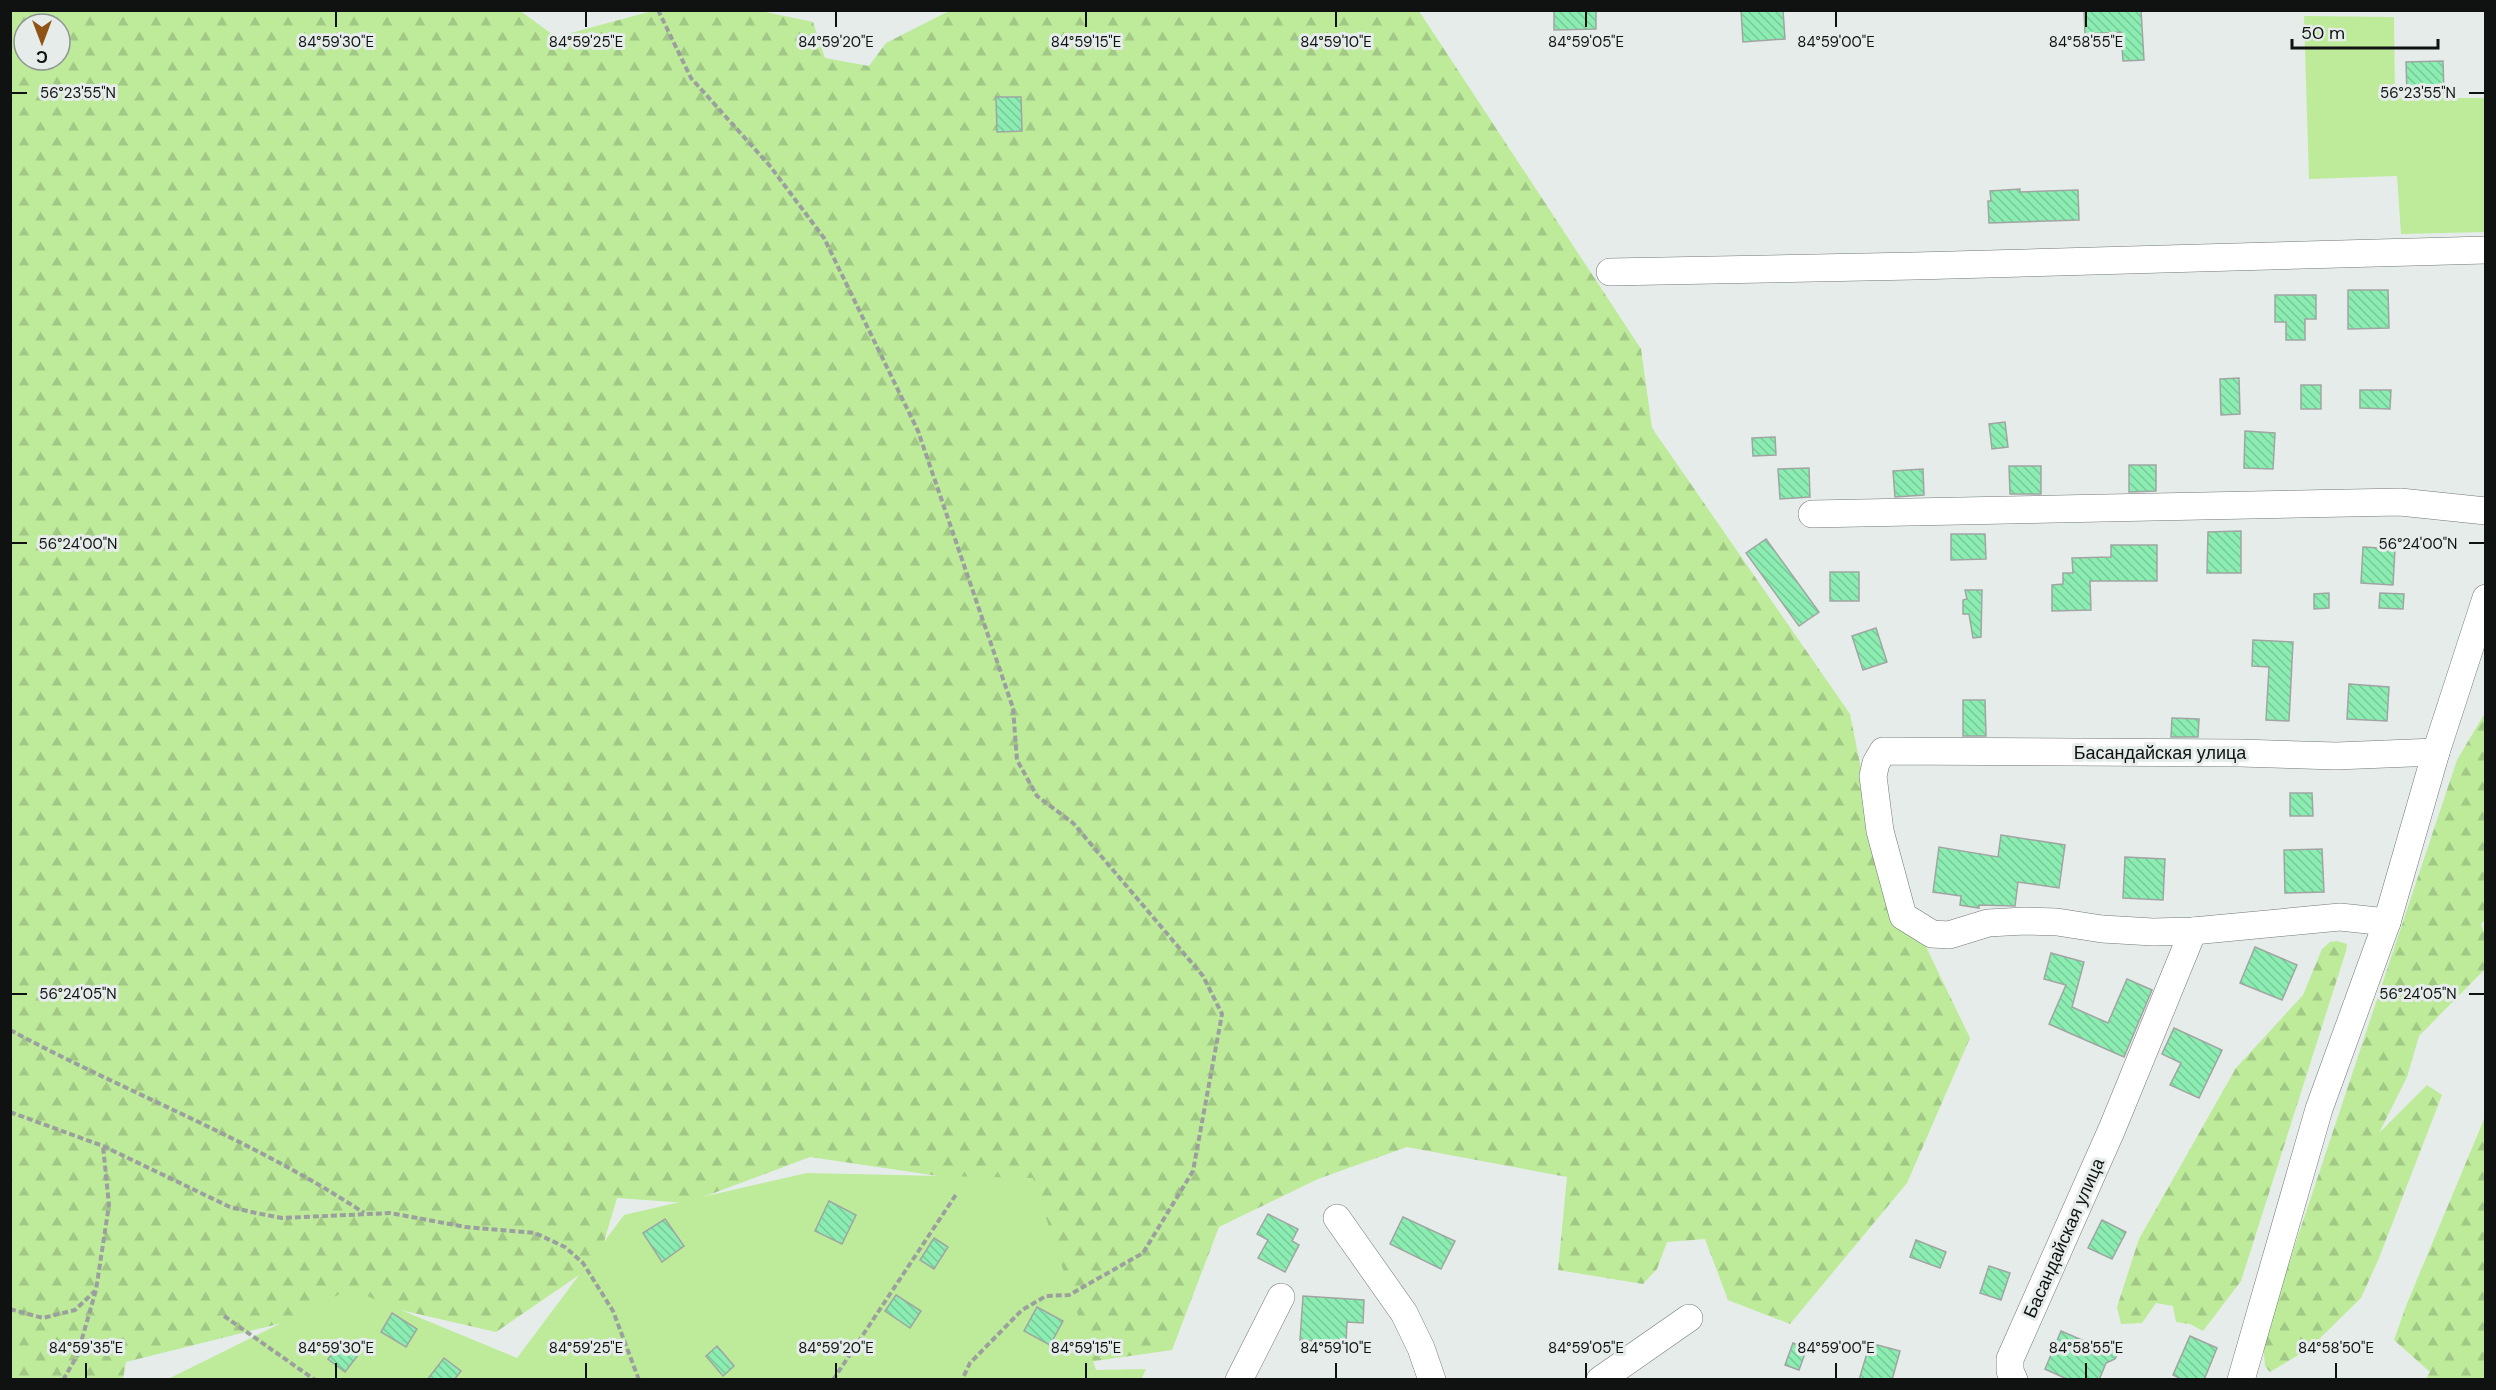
<svg xmlns="http://www.w3.org/2000/svg" width="2496" height="1390" viewBox="0 0 2496 1390" font-family="'DM Sans',sans-serif">
<style>
.forest{fill:url(#forest-firs);fill-rule:evenodd}
.garden{fill:#bdeb9a}
.building{fill:url(#building-back-hatch);stroke:#a0a5a2;stroke-width:1.5}
.lines{fill:none;stroke-linecap:round;stroke-linejoin:round}
.minor-casing{stroke:#727876;stroke-width:28}
.path{stroke:#9ba09f;stroke-width:4;stroke-dasharray:6 3;stroke-linecap:butt}
.minor{stroke:#fff;stroke-width:27}
.ticks{fill:none;stroke:#101212;stroke-width:2}
.labels{text-anchor:middle;dominant-baseline:central;stroke-width:6;stroke-linejoin:round;paint-order:stroke}
.street-label{font-size:18px;fill:#101212;stroke:#e5ecea}
.ticks-label{font-size:15px;text-anchor:middle;fill:#101212;stroke:#e5ecea;stroke-width:6;stroke-linejoin:round;paint-order:stroke}
</style>
<defs>
<pattern id="forest-firs" width="22" height="20" patternUnits="userSpaceOnUse" patternTransform="scale(1.5)"><rect width="22" height="20" fill="#bdeb9a"/><path d="M5 1l3.5 6h-7zM16 11l3.5 6h-7z" fill="#a1c884"/></pattern>
<pattern id="building-back-hatch" width="6" height="6" patternUnits="userSpaceOnUse" patternTransform="scale(1.5)"><rect width="6" height="6" fill="#8bedb2"/><path d="M-1 5l2 2M0 0l6 6M5-1l2 2" fill="none" stroke="#77ca98"/></pattern>
</defs>
<rect width="100%" height="100%" fill="#e5ecea"/>
<!-- forest -->
<g class="forest">
<path d="M519 10 556 37 652 11H761L813 22 825 58 869 66 886 43 949 11H1419L1641 349 1652 428 1850 714 1876 843 1970 1038 1907 1183 1790 1324 1728 1300 1705 1239 1667 1242 1657 1269 1643 1284 1558 1270 1567 1177 1407 1147 1318 1179 1219 1227 1172 1350 1067 1365 1013 1187 810 1157 687 1203 617 1198 598 1262 496 1332 366 1302 126 1362 123 1379H11L10 11ZM24 24H60V60H24Z"/>
<polygon points="2485,713 2486,919 2481,924 2485,935 2485,969 2419,1036 2407,1077 2379,1133 2427,1085 2442,1095 2379,1258 2361,1298 2310,1348 2270,1372 2265,1366 2263,1341 2457,760"/>
<polygon points="2337,941 2347,944 2346,951 2241,1281 2203,1331 2190,1324 2176,1322 2173,1306 2156,1303 2142,1323 2121,1324 2117,1307 2139,1239 2236,1068 2303,995 2322,949 2330,942"/>
<polygon points="2485,1117 2485,1379 2426,1379 2430,1372 2394,1340 2406,1306"/>
</g>
<!-- garden -->
<g class="garden">
<polygon points="2304,16 2394,17 2395,98 2485,98 2485,232 2401,234 2397,176 2309,179"/>
<polygon points="807,1173 1033,1178 1096,1370 1146,1369 1141,1380 166,1380 350,1289 517,1358 624,1215"/>
</g>
<!-- building -->
<g class="building">
<polygon points="1554,10 1596,10 1596,29 1554,30"/>
<polygon points="1741,10 1783,10 1785,39 1743,42"/>
<polygon points="2084,10 2141,10 2144,60 2123,61 2121,32 2085,34"/>
<polygon points="2443,61 2444,93 2407,94 2406,62"/>
<polygon points="996,97 1021,97 1022,131 997,132"/>
<polygon points="2020,189 2020,192 2078,190 2079,220 1989,223 1988,201 1991,201 1990,191"/>
<polygon points="2348,290 2388,290 2389,328 2348,329"/>
<polygon points="2275,295 2316,295 2316,319 2305,319 2305,340 2286,340 2286,322 2275,322"/>
<polygon points="2239,378 2240,414 2221,415 2220,379"/>
<rect x="2301" y="385" width="20" height="24"/>
<polygon points="2360,390 2391,390 2390,409 2360,408"/>
<polygon points="2005,422 2008,447 1992,449 1989,424"/>
<polygon points="2245,431 2275,433 2273,469 2244,468"/>
<polygon points="1775,437 1776,455 1753,456 1752,438"/>
<polygon points="2129,465 2156,465 2156,491 2129,492"/>
<polygon points="2009,466 2041,466 2041,494 2010,494"/>
<polygon points="1809,468 1810,497 1780,499 1778,469"/>
<polygon points="1923,469 1924,495 1895,497 1893,471"/>
<polygon points="2241,531 2241,573 2207,573 2208,532"/>
<polygon points="1951,534 1985,534 1986,559 1951,560"/>
<polygon points="1766,539 1819,612 1799,626 1746,553"/>
<polygon points="2111,545 2157,545 2157,581 2090,581 2091,610 2052,611 2052,585 2063,584 2063,573 2073,573 2072,558 2111,557"/>
<polygon points="2363,547 2395,549 2393,585 2361,583"/>
<rect x="1830" y="572" width="29" height="29"/>
<polygon points="1965,590 1982,590 1981,637 1973,638 1969,614 1963,614 1963,600 1967,599"/>
<polygon points="2329,593 2329,608 2314,609 2314,594"/>
<polygon points="2380,593 2404,594 2403,609 2379,608"/>
<polygon points="1876,628 1887,662 1863,670 1852,636"/>
<polygon points="2253,640 2293,642 2289,721 2266,720 2269,667 2252,666"/>
<polygon points="2349,684 2389,687 2387,721 2347,719"/>
<polygon points="1963,700 1985,700 1986,736 1963,736"/>
<polygon points="2172,718 2199,719 2198,737 2171,737"/>
<polygon points="2290,793 2312,793 2313,816 2290,816"/>
<polygon points="2001,835 2065,845 2059,888 2018,882 2015,906 1979,905 1979,908 1960,905 1961,896 1933,892 1939,847 1998,857"/>
<polygon points="2322,849 2324,892 2285,893 2284,850"/>
<polygon points="2125,857 2165,859 2163,900 2123,898"/>
<polygon points="2255,947 2297,965 2282,1000 2240,983"/>
<polygon points="2051,953 2084,962 2072,1007 2108,1023 2127,979 2152,990 2124,1057 2049,1024 2066,985 2044,979"/>
<polygon points="2174,1028 2222,1050 2199,1098 2170,1085 2181,1063 2162,1054"/>
<polygon points="829,1201 856,1215 842,1244 815,1231"/>
<polygon points="1268,1214 1298,1229 1292,1241 1299,1245 1285,1272 1258,1258 1268,1240 1257,1234"/>
<polygon points="1403,1217 1455,1241 1441,1269 1390,1244"/>
<polygon points="665,1219 684,1246 662,1262 643,1233"/>
<polygon points="2102,1220 2126,1232 2112,1259 2088,1248"/>
<polygon points="934,1238 948,1247 934,1269 920,1260"/>
<polygon points="1916,1240 1946,1252 1940,1268 1910,1257"/>
<polygon points="1989,1266 2010,1273 2001,1300 1980,1293"/>
<polygon points="896,1295 921,1311 910,1328 885,1311"/>
<polygon points="1303,1296 1364,1300 1363,1323 1347,1322 1346,1343 1300,1340"/>
<polygon points="1037,1307 1063,1321 1050,1345 1024,1331"/>
<polygon points="392,1313 417,1329 406,1347 381,1332"/>
<polygon points="2061,1331 2098,1347 2107,1343 2114,1346 2118,1353 2115,1359 2106,1363 2099,1380 2069,1380 2045,1369"/>
<polygon points="2190,1336 2217,1348 2204,1380 2183,1380 2173,1375"/>
<polygon points="342,1341 358,1355 345,1372 328,1359"/>
<polygon points="1793,1343 1807,1348 1799,1370 1785,1365"/>
<polygon points="1870,1343 1900,1351 1892,1380 1859,1380"/>
<polygon points="717,1346 734,1366 723,1376 706,1356"/>
<polygon points="444,1358 461,1371 454,1380 427,1380"/>
</g>
<g class="lines">
<defs>
<g id="minor">
<polyline points="1610,272 1915,266 2486,250"/>
<polyline points="1812,514 2400,502 2486,511"/>
<polyline points="2387,922 2340,917 2193,931 2153,932 2102,929 2057,922 2025,921 1988,923 1949,935 1932,934 1903,916 1880,831 1873,776 1876,763 1883,751 2240,753 2336,756 2436,752"/>
<polyline points="1337,1218 1404,1313 1421,1348 1432,1380"/>
<polyline points="1239,1380 1281,1297"/>
<polyline points="1600,1380 1689,1318"/>
<polyline points="2014,1380 2010,1371 2010,1359 2112,1129 2193,931"/>
<polyline points="2241,1380 2319,1109 2387,922 2436,752 2486,598"/>
</g>
</defs>
<!-- minor casing -->
<use href="#minor" class="minor-casing"/>
<!-- path -->
<g class="path">
<polyline points="658,10 691,78 770,166 824,238 918,431 1013,708 1017,760 1037,796 1073,823 1203,976 1222,1014 1193,1171 1143,1253 1069,1295 1046,1296 1022,1310 970,1363 962,1380"/>
<path d="M10 1030C127 1093 254 1140 364 1213"/>
<polyline points="10,1112 103,1146 230,1207 256,1213 282,1218 390,1213 466,1227 535,1233 565,1247 583,1263 613,1311 639,1380"/>
<polyline points="10,1309 43,1318 75,1310 95,1291"/>
<polyline points="224,1316 315,1380"/>
<polyline points="63,1380 77,1356 96,1290 109,1205 103,1146"/>
<polyline points="833,1380 957,1193"/>
</g>
<!-- minor -->
<use href="#minor" class="minor"/>
</g>
<!-- ticks -->
<path class="ticks" d="M336 12V27M586 12V27M836 12V27M1086 12V27M1336 12V27M1586 12V27M1836 12V27M2086 12V27M12 93H27M2469 93H2484M12 543H27M2469 543H2484M12 994H27M2469 994H2484M86 1363V1378M336 1363V1378M586 1363V1378M836 1363V1378M1086 1363V1378M1336 1363V1378M1586 1363V1378M1836 1363V1378M2086 1363V1378M2336 1363V1378"/>
<g class="labels">
<!-- street labels -->
<g class="street-label">
<text x="2160" y="753">Басандайская улица</text>
<text transform="translate(2064 1238) rotate(-66)">Басандайская улица</text>
</g>
</g>
<g class="ticks-label">
<text x="336" y="47">84°59'30"E</text>
<text x="586" y="47">84°59'25"E</text>
<text x="836" y="47">84°59'20"E</text>
<text x="1086" y="47">84°59'15"E</text>
<text x="1336" y="47">84°59'10"E</text>
<text x="1586" y="47">84°59'05"E</text>
<text x="1836" y="47">84°59'00"E</text>
<text x="2086" y="47">84°58'55"E</text>
<text x="2418" y="98">56°23'55"N</text>
<text x="78" y="98">56°23'55"N</text>
<text x="2418" y="549">56°24'00"N</text>
<text x="78" y="549">56°24'00"N</text>
<text x="2418" y="999">56°24'05"N</text>
<text x="78" y="999">56°24'05"N</text>
<text x="86" y="1353">84°59'35"E</text>
<text x="336" y="1353">84°59'30"E</text>
<text x="586" y="1353">84°59'25"E</text>
<text x="836" y="1353">84°59'20"E</text>
<text x="1086" y="1353">84°59'15"E</text>
<text x="1336" y="1353">84°59'10"E</text>
<text x="1586" y="1353">84°59'05"E</text>
<text x="1836" y="1353">84°59'00"E</text>
<text x="2086" y="1353">84°58'55"E</text>
<text x="2336" y="1353">84°58'50"E</text>
</g>
<!-- border -->
<rect width="2496" height="1390" fill="none" stroke="#101212" stroke-width="24"/>
<!-- north arrow -->
<g transform="translate(42 42) rotate(180)"><circle r="28" fill="#e5ecea" stroke="#909594" stroke-width="1.5"/>
<path d="M0-4.5L10 22L0 15L-10 22Z" fill="#8f5313"/>
<text y="-9" font-size="16" font-weight="bold" text-anchor="middle" fill="#101212">С</text>
</g>
<!-- scale -->
<path d="M2292 39v9h146v-9" fill="none" stroke="#101212" stroke-width="3"/>
<text x="2301" y="39" font-size="18" fill="#101212" stroke="#e5ecea" stroke-width="4.5" paint-order="stroke">50 m</text>
</svg>
